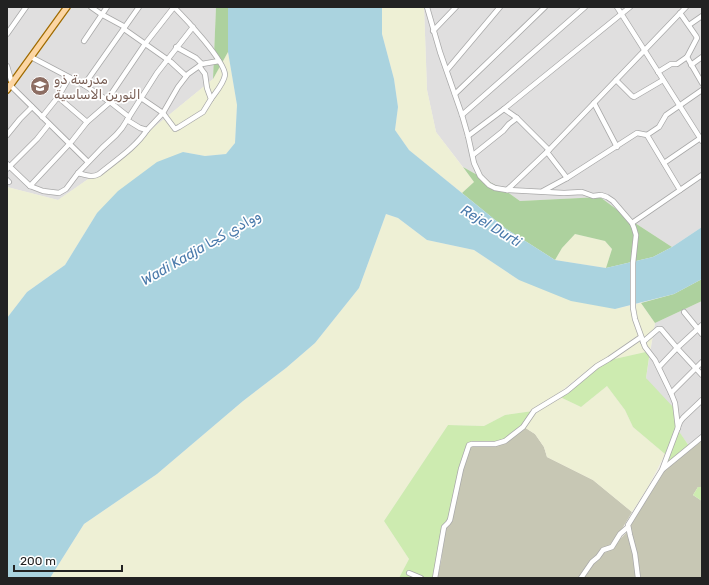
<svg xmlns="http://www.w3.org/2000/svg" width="709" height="585" viewBox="0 0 709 585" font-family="Rubik,Vazirmatn,sans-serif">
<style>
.residential{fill:#e0dfdf}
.construction{fill:#c7c7b4}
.farmland{fill:#eef0d5}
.grass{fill:#cdebb0}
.forest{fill:#add19e}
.water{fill:#aad3df}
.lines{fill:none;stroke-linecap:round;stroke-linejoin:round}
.minor-casing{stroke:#a9a9a9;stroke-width:6}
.major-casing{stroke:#a06b00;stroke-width:8}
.minor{stroke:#fff;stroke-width:4.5}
.major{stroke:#fcd6a4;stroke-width:5.5}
.labels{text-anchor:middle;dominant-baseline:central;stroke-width:3.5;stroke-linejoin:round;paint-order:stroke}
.education-label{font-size:13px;fill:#785e54;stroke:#fff;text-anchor:start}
.water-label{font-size:14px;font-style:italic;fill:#4a7aab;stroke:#fff}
</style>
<rect width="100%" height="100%" fill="#f2efe9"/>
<!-- residential -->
<g class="residential">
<polygon points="7,7 216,7 213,79 104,168 58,200 7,187"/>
<polygon points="424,7 702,7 702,227 672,247 635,223 600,197 520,201 506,191 463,167 436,132 427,90"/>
<polygon points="702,301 702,440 690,447 676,428 646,378 655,323"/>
</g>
<!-- construction -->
<g class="construction">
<polygon points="524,427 535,434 544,447 547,457 593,480 632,512 622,529 609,546 590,561 578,578 437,578 441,562 445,531 470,446"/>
<polygon points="702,440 702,487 698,487 693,495 702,501 702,578 640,578 630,526 667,467 690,447"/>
<polygon points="627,532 634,555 637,578 582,578 593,562 612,547"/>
</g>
<!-- farmland -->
<g class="farmland">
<polygon points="382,7 424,7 427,90 436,132 474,182 462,193 409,150 395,130 398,107 394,79 382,34"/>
<polygon points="228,52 237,105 235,143 226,154 205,156 183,152 97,213 65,265 27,292 7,318 7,187 58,200 104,168 213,79"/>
<polygon points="386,214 398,218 427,240 474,250 519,280 615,309 641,303 655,323 650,351 597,363 560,392 533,411 505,415 484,426 448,425 384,521 409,559 399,578 50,578 84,524 157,474 243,401 286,368 315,343 359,288"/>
<polygon points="575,234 605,241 612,249 606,268 555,260 562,248"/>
<polygon points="607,386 625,410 633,427 665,454 648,487 632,512 593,480 547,457 544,447 535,434 524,427 535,413 560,397 581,407"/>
</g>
<!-- grass -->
<g class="grass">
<polygon points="650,351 646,378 674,408 676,428 665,454 633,427 625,410 607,386 581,407 560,397 596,369 610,360"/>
<polygon points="533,411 522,426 505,440 495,443 469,445 447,523 433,578 399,578 409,559 384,521 448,425 484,426 505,415"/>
<polygon points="678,430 689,446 665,466"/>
<polygon points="698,487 702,487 702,501 693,495"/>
</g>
<!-- forest -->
<g class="forest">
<polygon points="216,7 228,7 228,52 213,79"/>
<polygon points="463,167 506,191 520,201 600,197 635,223 672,247 653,257 606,268 612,249 605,241 575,234 562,248 555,260 505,228 462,193 474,182"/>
<polygon points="702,279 702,301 655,323 641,303 674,294"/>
</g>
<!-- water -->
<polygon class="water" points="228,7 382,7 382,34 394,79 398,107 395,130 409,150 505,228 555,260 606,268 653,257 672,247 702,227 702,279 674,294 615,309 571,301 519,280 474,250 427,240 398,218 386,214 359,288 315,343 286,368 243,401 157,474 84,524 50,578 7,578 7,318 27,292 65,265 97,213 118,191 157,162 183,152 205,156 226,154 235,143 237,105 228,52"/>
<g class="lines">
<defs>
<g id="minor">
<polyline points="91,7 101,14 125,27"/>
<path d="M174 7C185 18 225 61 225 75 224 83 216 92 211 99"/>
<polyline points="427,7 440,52 462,115 468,136 474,163 480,176 489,185 495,188 507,190 564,193 582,192 593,196 601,195 607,197 613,201 632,223 634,228 636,235 633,263 633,308 635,319 645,347 655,360 671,393 675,403 678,428"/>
<polyline points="617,7 702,141"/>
<polyline points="689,25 702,16"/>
<polyline points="124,29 171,62 186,76"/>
<polyline points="433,31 456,7"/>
<polyline points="7,34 26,7"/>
<polyline points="84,41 107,7"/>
<polyline points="176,47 196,58 202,64"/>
<polyline points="31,57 84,85 110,102 129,117"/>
<polyline points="687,57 702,83"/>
<polyline points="691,65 702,57"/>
<polyline points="7,66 12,83"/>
<polyline points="199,66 205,74 207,88 211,99 203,112 179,127 175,129 163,113 178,87 188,74 202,64 219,61"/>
<polyline points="447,70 500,7"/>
<polyline points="658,72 671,64 677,64 687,57 697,38 696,36 680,13"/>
<polyline points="616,80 632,96 634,97 663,80"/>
<polyline points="10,85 88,162"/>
<polyline points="84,85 139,7"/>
<polyline points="455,94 545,7"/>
<polyline points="58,97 87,122"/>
<polyline points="107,100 145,44 174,7"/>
<polyline points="594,103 617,147"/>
<polyline points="504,109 517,118 549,150"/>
<polyline points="462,115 585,7"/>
<polyline points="42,117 58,97 69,78"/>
<polyline points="127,120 140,128 147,130 163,113 141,98"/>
<polyline points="7,135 20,119 32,107"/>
<polyline points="647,135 680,190"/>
<polyline points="468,136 504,109 630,7"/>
<polyline points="547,152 567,178"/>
<polyline points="473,155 503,131 509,124 517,118"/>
<polyline points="664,163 702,137"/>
<polyline points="7,164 30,186 43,191 59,193 66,189 78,173 102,148 116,135 122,128 157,73 193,27"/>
<polyline points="7,169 37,139 49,124"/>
<path d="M78 173C86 175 92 178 99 174 116 160 135 148 147 130"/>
<polyline points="7,180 9,182"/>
<polyline points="30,186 72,141 87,122 110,102"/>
<polyline points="507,190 549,150 686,7"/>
<polyline points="543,191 567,178 637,133 647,135 659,127 666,115 702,90"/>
<polyline points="632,223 702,175"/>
<polyline points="684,312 702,334"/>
<polyline points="643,342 658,329 661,329 677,348 702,375"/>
<polyline points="659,367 677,348 702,325"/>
<polyline points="671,393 702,362"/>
<polyline points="663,469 702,437"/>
<polyline points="409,573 421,578"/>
<polyline points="435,578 444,527 448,523 450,520 461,469 469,445 472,444 495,444 505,441 523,427 534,411 567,391 597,366 609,359 641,337"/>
<polyline points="581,578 592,562 598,557 603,550 612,547 620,534 628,527"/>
<polyline points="638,578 635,554 630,535 628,525 662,470 680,422 683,418 702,400"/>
</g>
<polyline id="major" points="7,90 67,7"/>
</defs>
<!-- minor casing -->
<use href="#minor" class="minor-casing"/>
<!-- major casing -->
<use href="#major" class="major-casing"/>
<!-- minor -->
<use href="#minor" class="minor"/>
<!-- major -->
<use href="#major" class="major"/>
</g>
<!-- icons -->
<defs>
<symbol id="school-disc" viewBox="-11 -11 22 22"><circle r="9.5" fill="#8d6e63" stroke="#fff"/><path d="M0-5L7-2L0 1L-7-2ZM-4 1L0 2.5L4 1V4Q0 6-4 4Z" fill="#fff"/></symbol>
</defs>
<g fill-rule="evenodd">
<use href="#school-disc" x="29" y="75" width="22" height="22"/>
</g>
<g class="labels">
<!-- education labels -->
<g class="education-label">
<text x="54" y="79">مدرسة ذو<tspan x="54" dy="15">النورين الاساسية</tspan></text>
</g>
<!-- water labels -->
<g class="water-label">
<text transform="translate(491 226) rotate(31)">Rejel Durti</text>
<text transform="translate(201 248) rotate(-30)">Wadi Kadja ووادي كجا</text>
</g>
</g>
<!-- border -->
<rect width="709" height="585" fill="none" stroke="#222222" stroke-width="16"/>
<!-- scale -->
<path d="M14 565v6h108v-6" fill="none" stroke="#222222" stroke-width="2"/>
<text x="20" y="565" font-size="12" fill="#222222" stroke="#ffffff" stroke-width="3" paint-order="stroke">200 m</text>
</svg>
